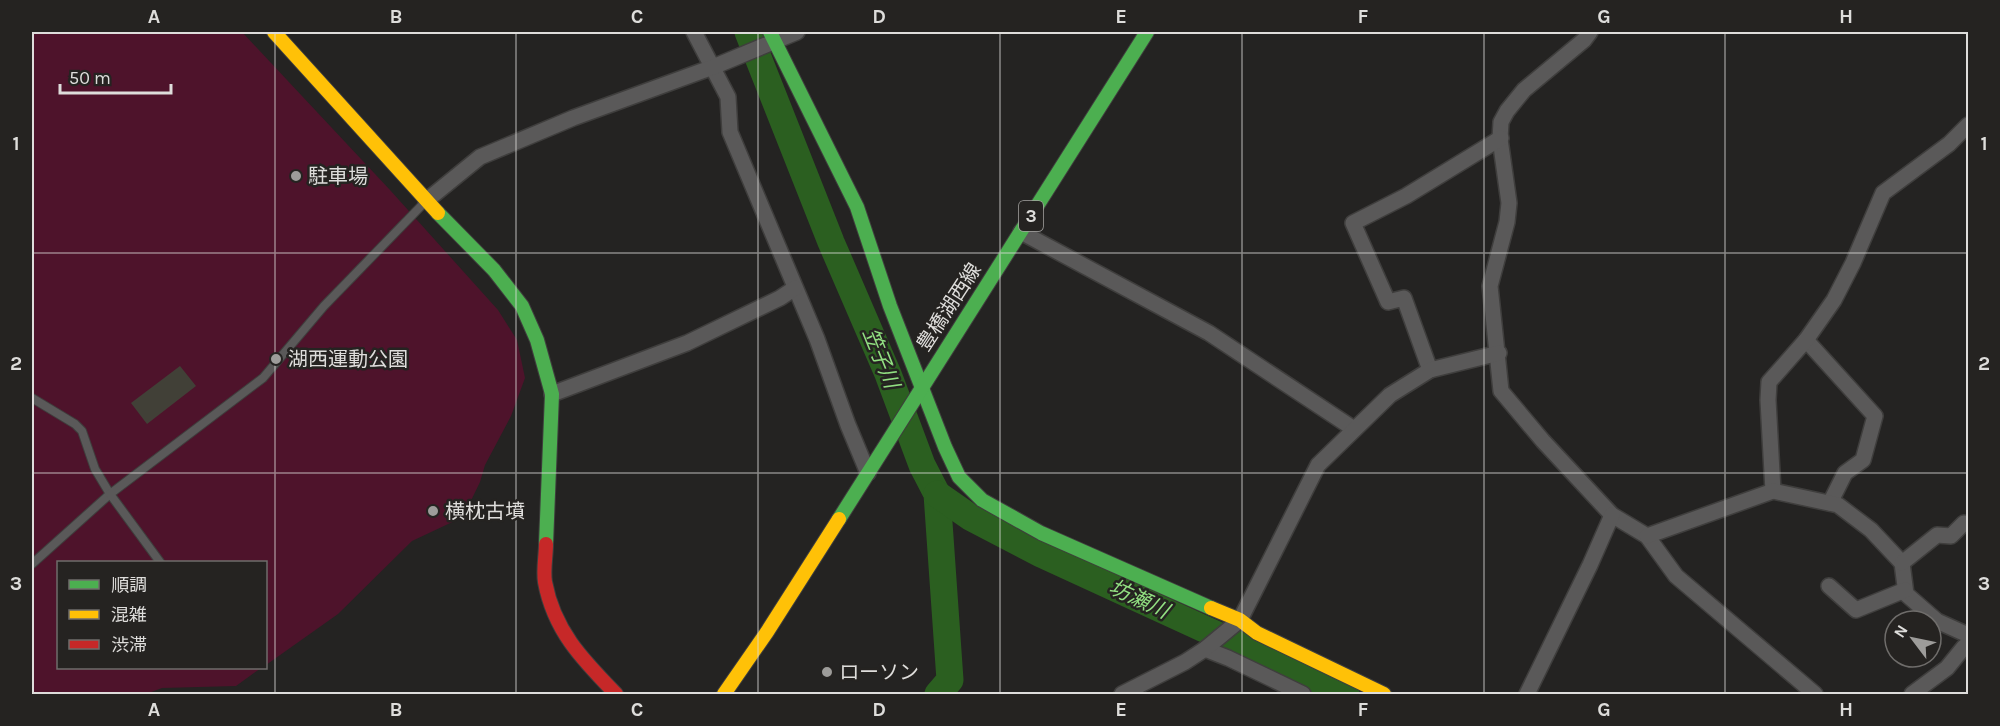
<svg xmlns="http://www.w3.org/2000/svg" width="2000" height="726" viewBox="0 0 2000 726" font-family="Karla,'Noto Sans JP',sans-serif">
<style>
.green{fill:#4e132b}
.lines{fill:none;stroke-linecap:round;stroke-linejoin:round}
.river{stroke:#2b5f20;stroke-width:27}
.building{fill:#414037}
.lane-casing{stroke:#3f3e3d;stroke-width:10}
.street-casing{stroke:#3f3e3d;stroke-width:18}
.fast-casing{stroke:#3f3e3d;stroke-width:16}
.slow-casing{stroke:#3f3e3d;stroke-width:16}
.jam-casing{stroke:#3f3e3d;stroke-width:16}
.lane{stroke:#5a5959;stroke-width:8}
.street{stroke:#5a5959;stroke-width:15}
.fast{stroke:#4caf50;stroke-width:14}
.slow{stroke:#ffc107;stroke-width:14}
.jam{stroke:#c62828;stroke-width:14}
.grid{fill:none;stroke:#dedddb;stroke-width:1.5;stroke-opacity:0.55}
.poi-dot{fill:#9d9c9a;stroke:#252321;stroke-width:2}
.labels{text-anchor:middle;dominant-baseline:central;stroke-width:5;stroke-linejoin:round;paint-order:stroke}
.shield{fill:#252321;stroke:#a6a5a3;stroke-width:1.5}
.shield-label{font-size:18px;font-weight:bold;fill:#dedddb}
.poi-label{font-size:20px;fill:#dedddb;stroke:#252321;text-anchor:start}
.street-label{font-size:20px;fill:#dedddb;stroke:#252321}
.water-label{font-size:21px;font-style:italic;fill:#92e082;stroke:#252321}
.neatline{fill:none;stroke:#dedddb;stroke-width:2}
.grid-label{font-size:20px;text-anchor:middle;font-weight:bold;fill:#dedddb}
</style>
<rect width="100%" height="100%" fill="#242322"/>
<!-- green -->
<polygon class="green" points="32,32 242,32 390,190 498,310 517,340 525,378 511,416 485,465 480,482 463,517 412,541 338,614 266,665 266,562 58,562 58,668 261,668 236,686 162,688 146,694 32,694"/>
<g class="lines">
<!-- river -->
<g class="river">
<polyline points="748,32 831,242 888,374 922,465 937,494 950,680 938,694"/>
<polyline points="937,494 970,517 1041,554 1346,694"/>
</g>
</g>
<!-- building -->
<polygon class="building" points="180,366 196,386 147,424 131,403"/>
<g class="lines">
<defs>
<g id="lane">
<polyline points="32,398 75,424 82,431 95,469 110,494 32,564"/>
<polyline points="160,562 110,494 263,378 324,306 425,202"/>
</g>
<g id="street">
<polyline points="694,32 728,97 730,132 817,339 848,425 868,473"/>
<polyline points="1590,32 1584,40 1524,90 1507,111 1501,122 1500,139 1509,203 1507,222 1490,286 1501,391 1543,441 1612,515 1647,536 1676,576 1815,694"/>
<polyline points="426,201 480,157 573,118 713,67 797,32"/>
<polyline points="1021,232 1209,333 1354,429"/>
<polyline points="1806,340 1875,416 1863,460 1845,473 1830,503"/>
<polyline points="1430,370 1404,298 1388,302 1353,223 1406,196 1501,138"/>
<polyline points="552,394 687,343 780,298 795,288"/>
<polyline points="1773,491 1768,400 1769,382 1806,340 1834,300 1853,263 1883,193 1949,144 1968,125"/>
<polyline points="1647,536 1773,491 1838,505 1871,530 1902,563 1906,594 1937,621 1968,635"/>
<polyline points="1902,563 1937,535 1951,536 1964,523"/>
<polyline points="1829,586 1856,610 1905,590"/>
<polyline points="1205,649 1228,658 1303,694"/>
<polyline points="1122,694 1185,662 1205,649 1240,620 1318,465 1390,395 1430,370 1499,353"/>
<polyline points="1527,694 1590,565 1612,515"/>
<polyline points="1912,694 1947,668 1964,647 1968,649"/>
</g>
<g id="fast">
<polyline points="770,32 857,207 890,306 945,447 959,477 982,500 1041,533 1211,608"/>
<polyline points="438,213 494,270 522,306 537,340 552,394 546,544"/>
<polyline points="839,519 1147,32"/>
</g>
<g id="slow">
<polyline points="274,32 438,213"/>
<polyline points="1211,608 1240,620 1257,633 1384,694"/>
<polyline points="724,694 767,632 839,519"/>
</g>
<path id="jam" d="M546 544C546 556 543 570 545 582 554 631 583 660 616 694"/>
</defs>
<!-- lane casing -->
<use href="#lane" class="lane-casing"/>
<!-- street casing -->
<use href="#street" class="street-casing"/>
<!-- fast casing -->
<use href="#fast" class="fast-casing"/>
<!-- slow casing -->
<use href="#slow" class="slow-casing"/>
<!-- jam casing -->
<use href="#jam" class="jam-casing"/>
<!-- lane -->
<use href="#lane" class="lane"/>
<!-- street -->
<use href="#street" class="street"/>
<!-- fast -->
<use href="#fast" class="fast"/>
<!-- slow -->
<use href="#slow" class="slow"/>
<!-- jam -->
<use href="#jam" class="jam"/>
</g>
<!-- grid -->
<path class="grid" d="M275 32V694M516 32V694M758 32V694M1000 32V694M1242 32V694M1484 32V694M1725 32V694M32 253H1968M32 473H1968"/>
<!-- markers -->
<g class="poi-dot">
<circle cx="296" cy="176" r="6"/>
<circle cx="276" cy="359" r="6"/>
<circle cx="433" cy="511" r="6"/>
<circle cx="827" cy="672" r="6"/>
</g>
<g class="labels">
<!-- shield labels -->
<rect class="shield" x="1019" y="201" width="24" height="30" rx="4.5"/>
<g class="shield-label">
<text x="1031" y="216">3</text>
</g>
<!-- poi labels -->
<g class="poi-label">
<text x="308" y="176">駐車場</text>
<text x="288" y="359">湖西運動公園</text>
<text x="445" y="511">横枕古墳</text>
<text x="839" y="672">ローソン</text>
</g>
<!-- street labels -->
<g class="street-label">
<text transform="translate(949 307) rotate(-57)">豊橋湖西線</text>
</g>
<!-- water labels -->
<g class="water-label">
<text transform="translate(881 358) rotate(68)">笠子川</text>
<text transform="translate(1139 599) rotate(25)">坊瀬川</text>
</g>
</g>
<!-- border -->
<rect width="2000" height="726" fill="none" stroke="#252321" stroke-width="66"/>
<!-- legend -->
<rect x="57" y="561" width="210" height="108" fill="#252321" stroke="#6f6d6b" stroke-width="1.5"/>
<rect x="69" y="580" width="30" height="9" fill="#4caf50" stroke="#6f6d6b" stroke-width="1.5"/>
<text x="111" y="591" font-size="18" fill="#dedddb">順調</text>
<rect x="69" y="610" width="30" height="9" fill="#ffc107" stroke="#6f6d6b" stroke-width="1.5"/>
<text x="111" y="621" font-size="18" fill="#dedddb">混雑</text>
<rect x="69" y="640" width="30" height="9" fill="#c62828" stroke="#6f6d6b" stroke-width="1.5"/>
<text x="111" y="651" font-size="18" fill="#dedddb">渋滞</text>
<!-- north arrow -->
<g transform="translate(1913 639) rotate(302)"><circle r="28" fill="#252321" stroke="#6f6d6b" stroke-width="1.5"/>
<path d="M0-4.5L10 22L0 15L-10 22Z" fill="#9d9c9a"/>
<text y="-9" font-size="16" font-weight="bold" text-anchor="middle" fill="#dedddb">N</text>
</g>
<!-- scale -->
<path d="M60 84v9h111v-9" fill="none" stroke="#dedddb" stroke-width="3"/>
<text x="69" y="84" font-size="18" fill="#dedddb" stroke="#252321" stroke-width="4.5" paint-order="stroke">50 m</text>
<rect x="33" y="33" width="1934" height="660" class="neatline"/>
<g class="grid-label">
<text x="154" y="23">A</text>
<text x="396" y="23">B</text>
<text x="637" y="23">C</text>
<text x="879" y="23">D</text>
<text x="1121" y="23">E</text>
<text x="1363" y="23">F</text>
<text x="1604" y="23">G</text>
<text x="1846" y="23">H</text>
<text x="16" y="150">1</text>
<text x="1984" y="150">1</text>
<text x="16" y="370">2</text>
<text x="1984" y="370">2</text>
<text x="16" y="590">3</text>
<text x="1984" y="590">3</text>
<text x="154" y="716">A</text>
<text x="396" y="716">B</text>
<text x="637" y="716">C</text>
<text x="879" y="716">D</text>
<text x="1121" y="716">E</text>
<text x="1363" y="716">F</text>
<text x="1604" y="716">G</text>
<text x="1846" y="716">H</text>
</g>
</svg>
